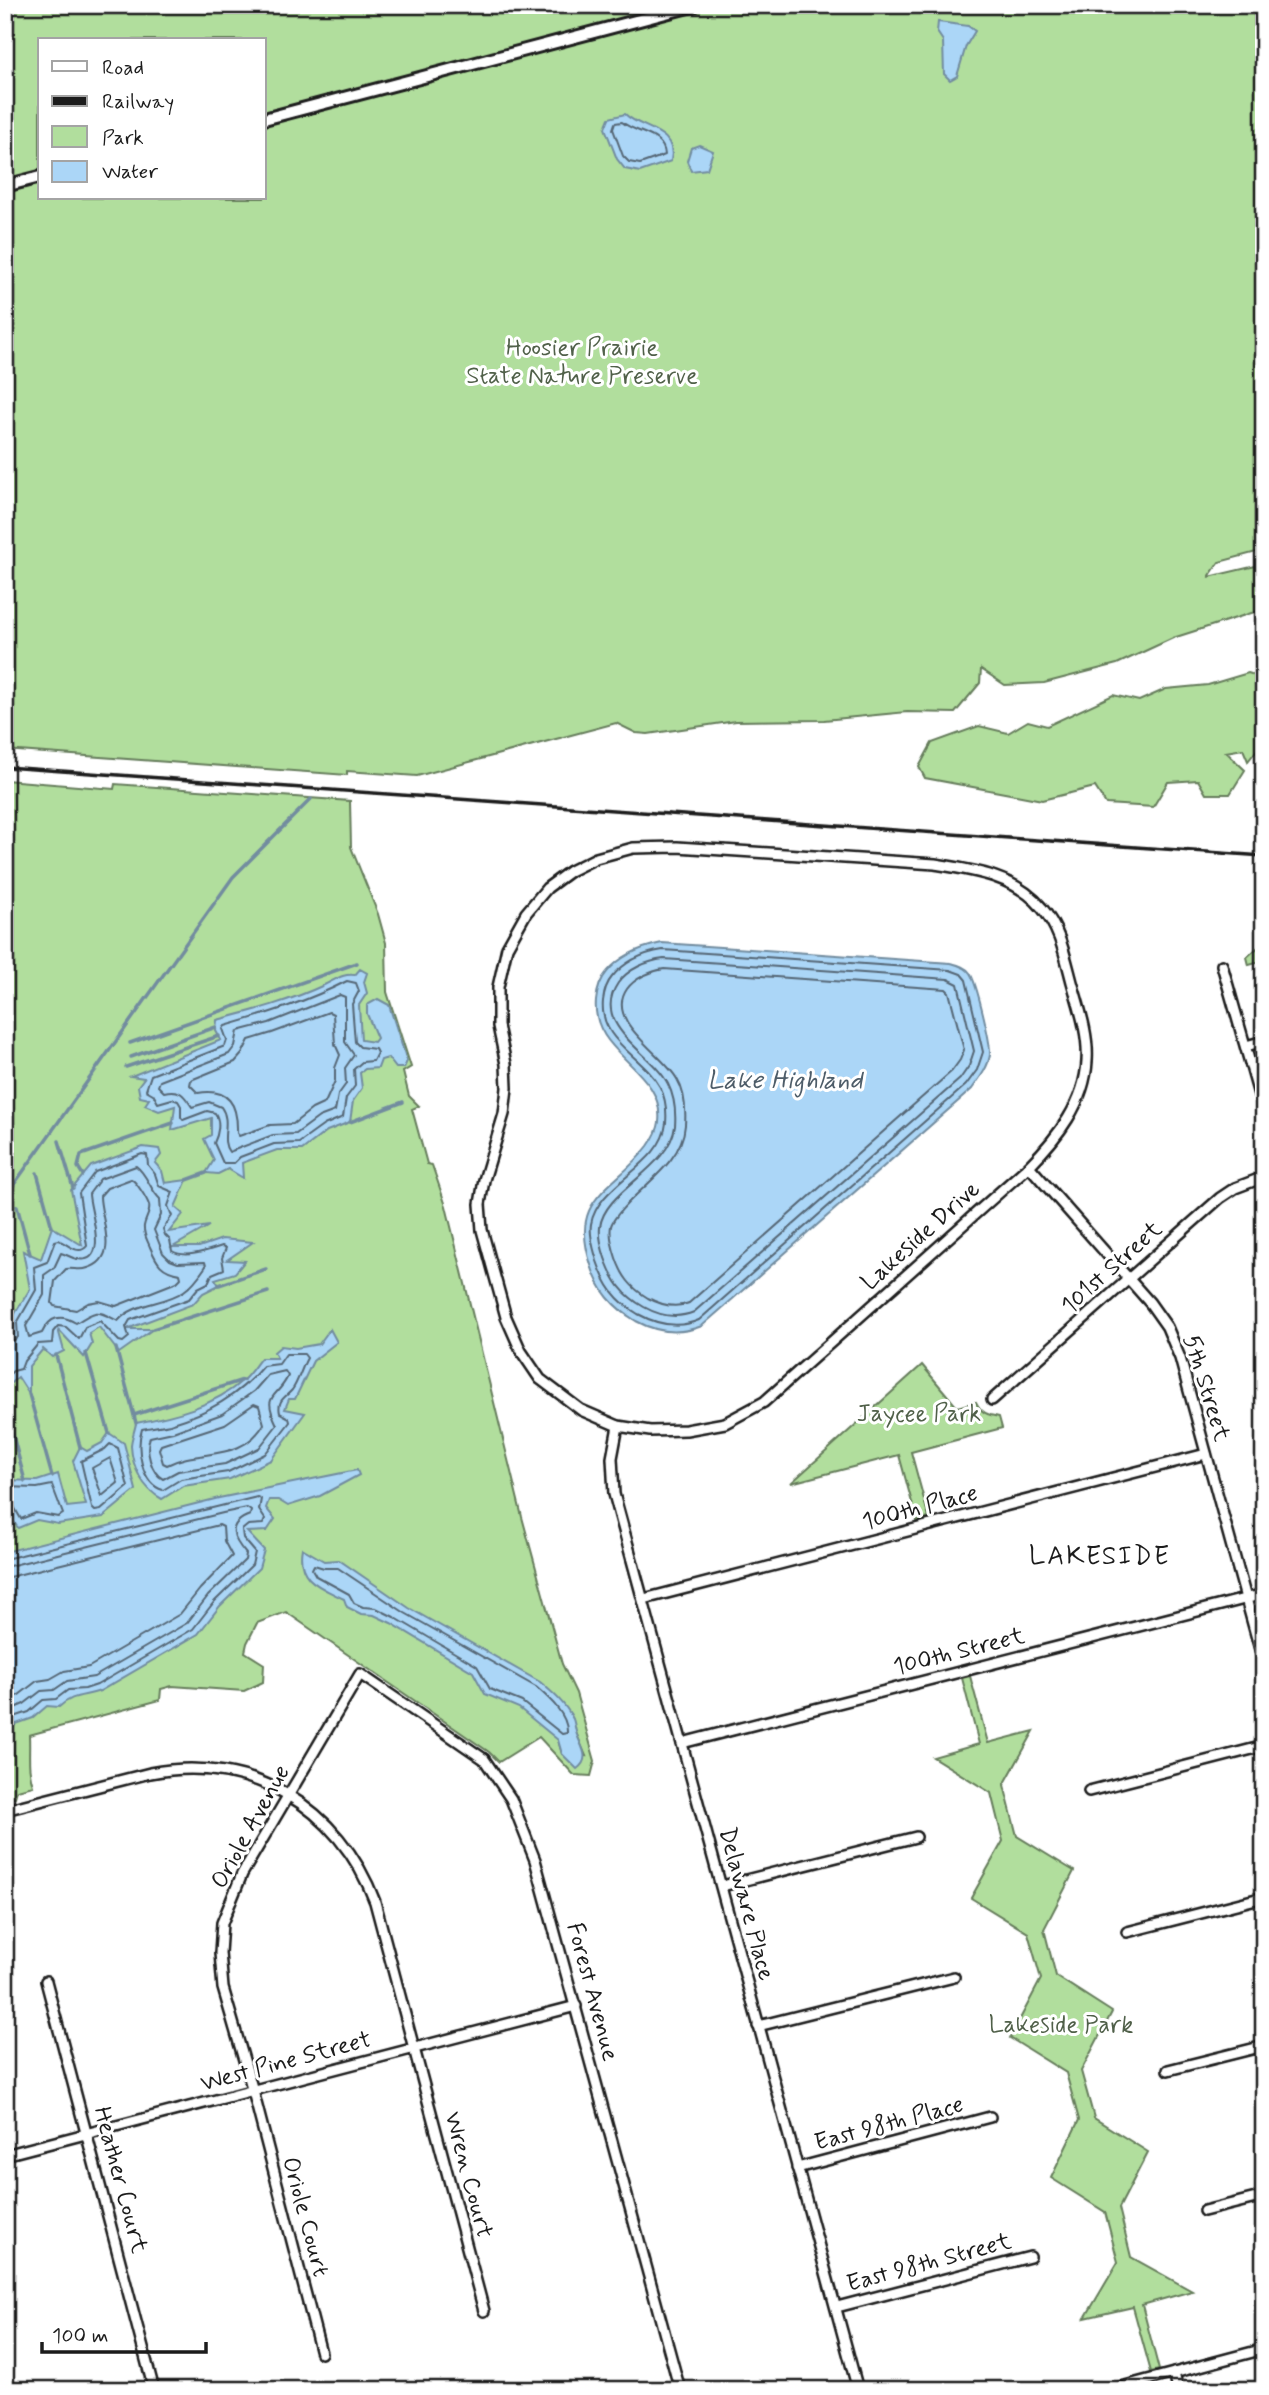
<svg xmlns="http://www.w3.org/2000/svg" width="1269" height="2395" viewBox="0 0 1269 2395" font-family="Mynerve,sans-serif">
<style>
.green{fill:#b1de9d;stroke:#667d5c;stroke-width:2;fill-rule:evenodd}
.water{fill:#abd6f7;stroke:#728c9f;stroke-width:2}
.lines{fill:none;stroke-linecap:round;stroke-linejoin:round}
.shore{stroke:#556674;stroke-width:2}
.stream{stroke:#728c9f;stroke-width:3.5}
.minor-casing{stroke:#1c1c1c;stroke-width:14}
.tertiary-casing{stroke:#1c1c1c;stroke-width:16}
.minor{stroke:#fff;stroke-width:9}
.tertiary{stroke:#fff;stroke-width:10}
.rail{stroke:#1c1c1c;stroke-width:3.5}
.labels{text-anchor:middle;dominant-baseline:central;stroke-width:6;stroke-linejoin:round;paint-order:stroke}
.park-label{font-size:24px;fill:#506049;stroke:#fff}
.street-label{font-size:24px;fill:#1c1c1c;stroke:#fff}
.water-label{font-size:26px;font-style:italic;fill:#4e5d69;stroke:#fff}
.neighbourhood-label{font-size:26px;letter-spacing:2px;fill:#1c1c1c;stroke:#fff}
</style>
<rect width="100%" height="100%" fill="#fff"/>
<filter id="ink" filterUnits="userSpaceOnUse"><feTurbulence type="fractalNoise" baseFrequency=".0143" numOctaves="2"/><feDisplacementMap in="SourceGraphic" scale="14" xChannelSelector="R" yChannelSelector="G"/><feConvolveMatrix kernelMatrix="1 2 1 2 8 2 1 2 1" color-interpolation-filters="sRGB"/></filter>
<g filter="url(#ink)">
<!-- green -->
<g class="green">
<path d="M5 5H1264V550L1219 562 1209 577 1264 564V585L1259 586 1264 609 1173 638 1117 664 1044 683 1005 685 981 669 980 683 955 713 907 712 824 720 736 721 648 734 636 733 616 723 417 776 347 771V775L5 750ZM40 40H264V198H40Z"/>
<polygon points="1248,673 1264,678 1264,741 1248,761 1243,749 1226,752 1245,770 1230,794 1206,794 1198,780 1168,782 1153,807 1106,804 1095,787 1042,800 925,778 919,767 932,743 979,726 1008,733 1028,721 1047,726 1113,695 1139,701 1166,689 1208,685"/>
<path d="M5 780 114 789 115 784 350 801 351 847 378 914 386 943 387 992 411 1067 403 1072 409 1096 419 1106 412 1109 427 1164 432 1165 446 1206 522 1517 562 1664 576 1693 595 1761 591 1776 574 1775 539 1737 499 1762 489 1752 286 1612 257 1623 247 1643 245 1652 264 1664 263 1682 244 1691 172 1686 161 1689 160 1700 29 1735C30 1755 27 1766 33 1786L17 1790 15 1797 5 1800ZM574 1728 586 1756 562 1754 558 1740Z"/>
<polygon points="1264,942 1264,961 1249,965 1247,957"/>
<path d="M922 1365 957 1407 976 1402C981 1413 988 1415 999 1417L1002 1428 911 1452 929 1518 917 1521 899 1455 791 1483Z"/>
<polygon points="970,1676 988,1743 1034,1731 1004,1785 1017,1836 1074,1871 1044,1929 1056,1976 1112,2012 1081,2071 1094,2118 1148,2152 1119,2208 1131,2257 1192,2291 1142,2305 1159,2370 1151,2372 1133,2307 1085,2318 1118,2262 1105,2212 1051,2178 1079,2120 1066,2073 1010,2038 1041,1979 1028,1933 971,1898 1003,1841 991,1793 933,1757 979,1744 962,1678"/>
</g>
<!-- water -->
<g class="water">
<polygon points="938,22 968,26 975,31 966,46 957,76 950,80 944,74 943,41 937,32"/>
<path d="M625 114C641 130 678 129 671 161L640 172 625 169 617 159 605 128 609 118Z"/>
<polygon points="699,145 713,151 707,169 691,171 687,161 691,148"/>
<path d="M662 943 951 963C958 965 966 967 970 973 977 984 991 1043 990 1055 988 1068 979 1079 972 1089L702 1326C679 1335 658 1333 636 1321 613 1307 599 1291 591 1265 568 1196 614 1191 648 1146 653 1139 658 1131 659 1122 665 1069 591 1055 596 1001 597 990 600 980 607 972 621 955 642 947 662 943Z"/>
<path d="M360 969 367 973 364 982 367 993 359 1005 361 1040 374 1042 377 1038 367 1014V1005L378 999 389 1005 407 1061 404 1068H396L388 1058 381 1060 378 1068 365 1069 360 1073 362 1088 353 1101 350 1122 327 1131 302 1150H277L242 1163 243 1178 228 1169 218 1174 206 1173 214 1160 204 1139 211 1135V1118L172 1130 175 1106 159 1111 145 1105 149 1099 140 1097 138 1086 144 1078 131 1076 221 1040 216 1031 217 1020C253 1011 290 1001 324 985 335 980 343 973 355 975Z"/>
<polygon points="143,1147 159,1149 161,1155 155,1163 162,1171 165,1183 187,1180 175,1207 183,1214 169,1232 209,1226 173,1247 199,1247 222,1239 253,1242 227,1260 245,1261 235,1273 215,1279 219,1285 203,1293 193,1304 127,1329 153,1329 119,1353 99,1327 89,1333 92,1344 84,1357 58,1329 64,1351 52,1357 43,1349 29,1366 29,1394 18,1377 5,1388 5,1336 12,1334 7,1316 14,1315 30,1289 23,1251 41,1259 52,1227 82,1245 71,1190 91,1166"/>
<path d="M330 1329 337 1342 313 1361 295 1399H289L285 1409 305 1413 271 1460 230 1479 183 1486 162 1499C143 1489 132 1467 131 1446 131 1439 135 1430 136 1423 173 1416 215 1406 243 1380 250 1374 255 1365 261 1358H277L274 1352 281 1346 296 1348 319 1344Z"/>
<polygon points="109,1433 124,1443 136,1490 103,1517 58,1524 37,1520 18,1528 9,1515 5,1480 37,1481 58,1474 67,1507 86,1505 73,1461 80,1447 87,1451 102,1443"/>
<path d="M357 1470 359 1475 320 1496 288 1506 278 1500H269L266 1508 275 1519 267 1531 247 1532 264 1550 259 1568 220 1606 198 1634 100 1691C83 1697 73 1694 59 1707L47 1706 33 1718 16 1724 5 1736V1552L219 1498Z"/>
<path d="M302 1548 324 1561 339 1560 409 1608 540 1682C552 1692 566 1704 573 1719 575 1724 575 1730 577 1735 582 1748 591 1759 577 1769L562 1754 558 1740 519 1708 485 1694 473 1672 391 1623 374 1615 361 1614 347 1607 344 1599C320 1587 296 1580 302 1548Z"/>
</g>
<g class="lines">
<!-- shore -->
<g class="shore">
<path d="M622 122C636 134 664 133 665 155L640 164 629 162 623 156 613 129 615 123Z"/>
<path d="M663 950 950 970 961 974 966 980 983 1052 977 1070 966 1085 699 1320C678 1329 658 1325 638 1314 616 1301 605 1285 597 1261 594 1250 589 1236 591 1224 598 1183 662 1166 666 1123 667 1111 665 1097 660 1087 643 1056 599 1042 603 1001 604 992 606 984 612 977 625 961 644 953 663 950Z"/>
<path d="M664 959 948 979 958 984 974 1051 969 1066 960 1079 694 1312C677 1319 660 1316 644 1307 623 1295 613 1281 605 1258 602 1249 599 1237 600 1227 604 1190 670 1169 675 1126 676 1112 674 1096 668 1084 653 1053 589 1026 618 983 628 969 647 961 664 959Z"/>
<path d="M664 969 946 989 949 992 964 1050 960 1060 952 1071 689 1303C675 1309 661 1305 648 1298 631 1288 622 1276 616 1258 613 1249 609 1236 611 1226 612 1221 616 1217 619 1213 641 1185 682 1164 685 1125 686 1110 685 1092 677 1079 663 1053 604 1022 627 989 635 978 651 971 664 969Z"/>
<path d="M347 981 356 983 359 991 352 1004 355 1042 360 1047 375 1049 377 1053 373 1061 362 1062 354 1069 355 1086 346 1098 343 1117 324 1125 299 1143 274 1144 240 1157 234 1163H223L214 1143C218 1135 221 1122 215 1113L207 1111 183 1120 181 1117V1106L178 1101 172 1099 158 1103 153 1094 146 1090 151 1075 225 1046 227 1040 223 1029 225 1026C267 1014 308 1001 347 981Z"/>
<path d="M340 995 345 997V1042L354 1055 345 1068 346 1084 338 1095 335 1111 319 1117 296 1134 273 1135 229 1152C219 1139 232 1122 221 1107L209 1102 192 1107C184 1095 180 1088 164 1092L158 1086 160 1081 229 1054 235 1046 238 1031 269 1023Z"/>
<path d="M329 1012 333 1014 335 1044 340 1055 335 1068V1081L325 1103 312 1109 293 1124 270 1125 239 1136 237 1133C238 1104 229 1088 198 1093L190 1085 191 1080 235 1062 242 1054 249 1040 272 1033Z"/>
<path d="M136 1166C147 1174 150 1190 160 1199L161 1215 154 1230 163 1253 170 1260 178 1263 205 1262 206 1266C200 1275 193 1285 184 1291 164 1305 134 1302 118 1321 97 1311 99 1308 76 1323 61 1314 50 1316 42 1333L29 1337 26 1326 44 1295V1275L54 1268 61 1253C66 1254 71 1258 77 1259 111 1265 89 1209 89 1194L100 1179Z"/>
<path d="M131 1179C136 1181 147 1199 149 1205 151 1212 145 1219 144 1226 143 1234 147 1239 150 1247 157 1263 161 1271 180 1274L181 1278 177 1282 116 1306 99 1301 88 1303 76 1310 54 1306 52 1303 55 1281 66 1269C73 1268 81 1271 88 1268 121 1258 100 1219 100 1196L107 1188Z"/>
<path d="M5 1342 13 1341 18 1337 17 1323 36 1290 34 1267 47 1262 55 1241 59 1240C68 1245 79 1256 87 1246L79 1193 95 1172 142 1154 147 1155 148 1165 155 1174 159 1186 173 1192 168 1206 172 1216 163 1229 165 1235 170 1240 172 1251C186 1259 206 1251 222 1246L226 1248 222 1258 224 1269 212 1274 208 1283 198 1288 189 1299 130 1320 126 1327 129 1337 123 1342 119 1341 100 1321 85 1327 79 1339 66 1327 58 1326 53 1332 52 1343 38 1344 24 1361 21 1369 13 1371 5 1378"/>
<path d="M286 1354H304L307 1358C302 1367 298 1382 292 1390 285 1398 277 1400 280 1413L289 1418 290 1422 265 1454 228 1472 181 1479 163 1490C141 1484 136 1448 142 1429 151 1427 161 1426 170 1424 208 1413 238 1396 263 1366L279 1364Z"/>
<path d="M285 1371 288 1376C277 1400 261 1392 277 1425L259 1448 225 1464 178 1471 163 1479C151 1473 145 1450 150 1437L173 1432 222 1414 254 1391 268 1375Z"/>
<path d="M254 1404 259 1406 264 1424C241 1463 200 1448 167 1465L163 1463 159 1449 161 1445 225 1424Z"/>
<polygon points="110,1444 118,1448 128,1487 101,1510 95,1511 92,1508 81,1461 105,1449"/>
<polygon points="110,1458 118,1483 102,1496 92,1468"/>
<polyline points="5,1487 37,1488 52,1485 63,1514 58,1517 36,1513 21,1519 13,1505 5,1502"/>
<polyline points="5,1559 257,1497 261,1499 259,1510 265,1519 263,1524 248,1525 242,1530 243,1538 255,1552 252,1565 214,1602 193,1629 97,1685 85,1689 68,1690 56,1699 43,1700 29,1712 11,1718 5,1727"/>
<path d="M314 1565 324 1568H338L405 1613 536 1687C550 1699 568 1715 567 1733L562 1734 522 1702 490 1689 477 1666 394 1617 376 1608 363 1607 354 1603 349 1594 316 1576 312 1569Z"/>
<path d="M5 1567 223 1513 247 1508 251 1511 250 1515C225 1524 233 1539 246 1554L245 1560 208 1596 187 1623 94 1677 67 1681 54 1690 41 1691 24 1704 5 1712"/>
<polyline points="5,1578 219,1525 223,1527 224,1541 232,1556 200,1589 180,1614 89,1667 64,1671 50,1679 37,1681 19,1695 5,1700"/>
</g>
<!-- stream -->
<g class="stream">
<polyline points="130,1043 357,963"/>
<polyline points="131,1057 216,1027"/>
<polyline points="126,1067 219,1036"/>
<polyline points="350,1122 403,1102"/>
<polyline points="59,1141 73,1188"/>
<polyline points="37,1173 52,1227"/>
<polyline points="83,1175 78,1167 81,1155 173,1123"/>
<polyline points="187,1180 206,1173"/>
<polyline points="5,1197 233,877 311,799"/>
<polyline points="17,1206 30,1254"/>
<polyline points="219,1285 266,1269"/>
<polyline points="5,1298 10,1316"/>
<polyline points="153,1329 268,1292"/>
<polyline points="116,1348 136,1423"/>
<polyline points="86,1353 109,1433"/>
<polyline points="56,1355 80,1447"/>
<polyline points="29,1394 52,1476"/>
<polyline points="5,1406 25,1481"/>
<polyline points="134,1415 243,1380"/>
</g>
<defs>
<g id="minor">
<path d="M677 847 935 864C973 870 1016 876 1042 908 1060 929 1065 956 1072 982 1079 1007 1089 1035 1087 1061 1085 1103 1057 1138 1029 1166L764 1402 725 1423 686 1430 650 1431 618 1426 581 1410 540 1379 521 1351 506 1317 482 1230 480 1204 484 1180 504 1114 507 1088 506 1064 498 1026V987L507 947 526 913 547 888 570 871 596 858 633 848Z"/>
<polyline points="1222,965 1264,1112"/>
<polyline points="1246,1046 1264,1041"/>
<polyline points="1029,1166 1150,1303 1167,1327 1180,1358 1264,1664"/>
<polyline points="992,1400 1220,1198 1235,1188 1264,1177"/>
<polyline points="618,1426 612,1458 614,1494 858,2390"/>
<polyline points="644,1599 1206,1454"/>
<polyline points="682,1743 1264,1594"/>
<polyline points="1089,1791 1264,1746"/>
<path d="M5 1810 150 1773C251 1754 339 1806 375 1902L484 2311"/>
<polyline points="722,1886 916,1837"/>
<polyline points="1127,1932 1264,1897"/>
<polyline points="46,1981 154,2390"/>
<polyline points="758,2026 954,1977"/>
<polyline points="1168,2070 1264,2046"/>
<polyline points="5,2155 576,2006"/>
<polyline points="797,2168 990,2117"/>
<polyline points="1204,2211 1264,2196"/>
<polyline points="837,2307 1030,2257"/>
<polyline points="321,2353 253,2091 223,1988 220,1953 222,1923 242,1874 360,1674 484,1759 511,1799 535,1860 680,2390"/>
<polyline points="1174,2373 1178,2390"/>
<polyline points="1110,2390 1264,2349"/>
</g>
<g id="tertiary">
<polyline points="264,119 696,5"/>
<polyline points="5,186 40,177"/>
</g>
</defs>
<!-- minor casing -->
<use href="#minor" class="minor-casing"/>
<!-- tertiary casing -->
<use href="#tertiary" class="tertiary-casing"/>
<!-- minor -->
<use href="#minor" class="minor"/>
<!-- tertiary -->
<use href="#tertiary" class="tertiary"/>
<!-- rail -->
<polyline class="rail" points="5,767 1264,856"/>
</g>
</g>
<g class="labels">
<!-- park labels -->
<g class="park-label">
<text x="582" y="348">Hoosier Prairie<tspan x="582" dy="28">State Nature Preserve</tspan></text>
<text x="919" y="1414">Jaycee Park</text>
<text x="1061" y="2025">Lakeside Park</text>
</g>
<!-- street labels -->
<g class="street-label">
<text transform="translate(921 1236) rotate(-42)">Lakeside Drive</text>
<text transform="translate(1112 1268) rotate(-42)">101st Street</text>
<text transform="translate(1206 1388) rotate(73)">5th Street</text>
<text transform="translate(920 1508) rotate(-15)">100th Place</text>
<text transform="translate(959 1652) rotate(-14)">100th Street</text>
<text transform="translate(251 1827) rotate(-61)">Oriole Avenue</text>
<text transform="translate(746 1904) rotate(75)">Delaware Place</text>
<text transform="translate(592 1992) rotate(75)">Forest Avenue</text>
<text transform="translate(286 2062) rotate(-15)">West Pine Street</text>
<text transform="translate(889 2124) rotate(-15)">East 98th Place</text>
<text transform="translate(468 2175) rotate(75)">Wren Court</text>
<text transform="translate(120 2180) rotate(75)">Heather Court</text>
<text transform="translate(305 2217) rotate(75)">Oriole Court</text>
<text transform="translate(929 2263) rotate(-15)">East 98th Street</text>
</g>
<!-- water labels -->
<g class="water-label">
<text x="785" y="1081">Lake Highland</text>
</g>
<!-- neighbourhood labels -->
<g class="neighbourhood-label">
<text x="1100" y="1557">LAKESIDE</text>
</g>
</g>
<!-- margin -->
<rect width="1269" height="2395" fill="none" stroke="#fff" stroke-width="28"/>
<rect x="14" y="14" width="1241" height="2367" fill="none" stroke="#1c1c1c" stroke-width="2.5" filter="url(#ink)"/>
<!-- legend -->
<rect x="38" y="38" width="228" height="161" fill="#ffffff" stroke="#a4a4a4" stroke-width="2"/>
<rect x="52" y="61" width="35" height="10" fill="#ffffff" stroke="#a4a4a4" stroke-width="2"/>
<text x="102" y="74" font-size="21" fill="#1c1c1c">Road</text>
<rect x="52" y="96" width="35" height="10" fill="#1c1c1c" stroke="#a4a4a4" stroke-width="2"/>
<text x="102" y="108" font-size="21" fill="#1c1c1c">Railway</text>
<rect x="52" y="126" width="35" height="21" fill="#b1de9d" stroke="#a4a4a4" stroke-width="2"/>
<text x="102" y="144" font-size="21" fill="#1c1c1c">Park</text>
<rect x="52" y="161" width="35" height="21" fill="#abd6f7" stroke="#a4a4a4" stroke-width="2"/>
<text x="102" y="178" font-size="21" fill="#1c1c1c">Water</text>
<!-- scale -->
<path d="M42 2342v10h164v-10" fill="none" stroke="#1c1c1c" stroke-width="3.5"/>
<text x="52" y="2342" font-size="21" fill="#1c1c1c" stroke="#ffffff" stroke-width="5" paint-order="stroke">100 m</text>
</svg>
